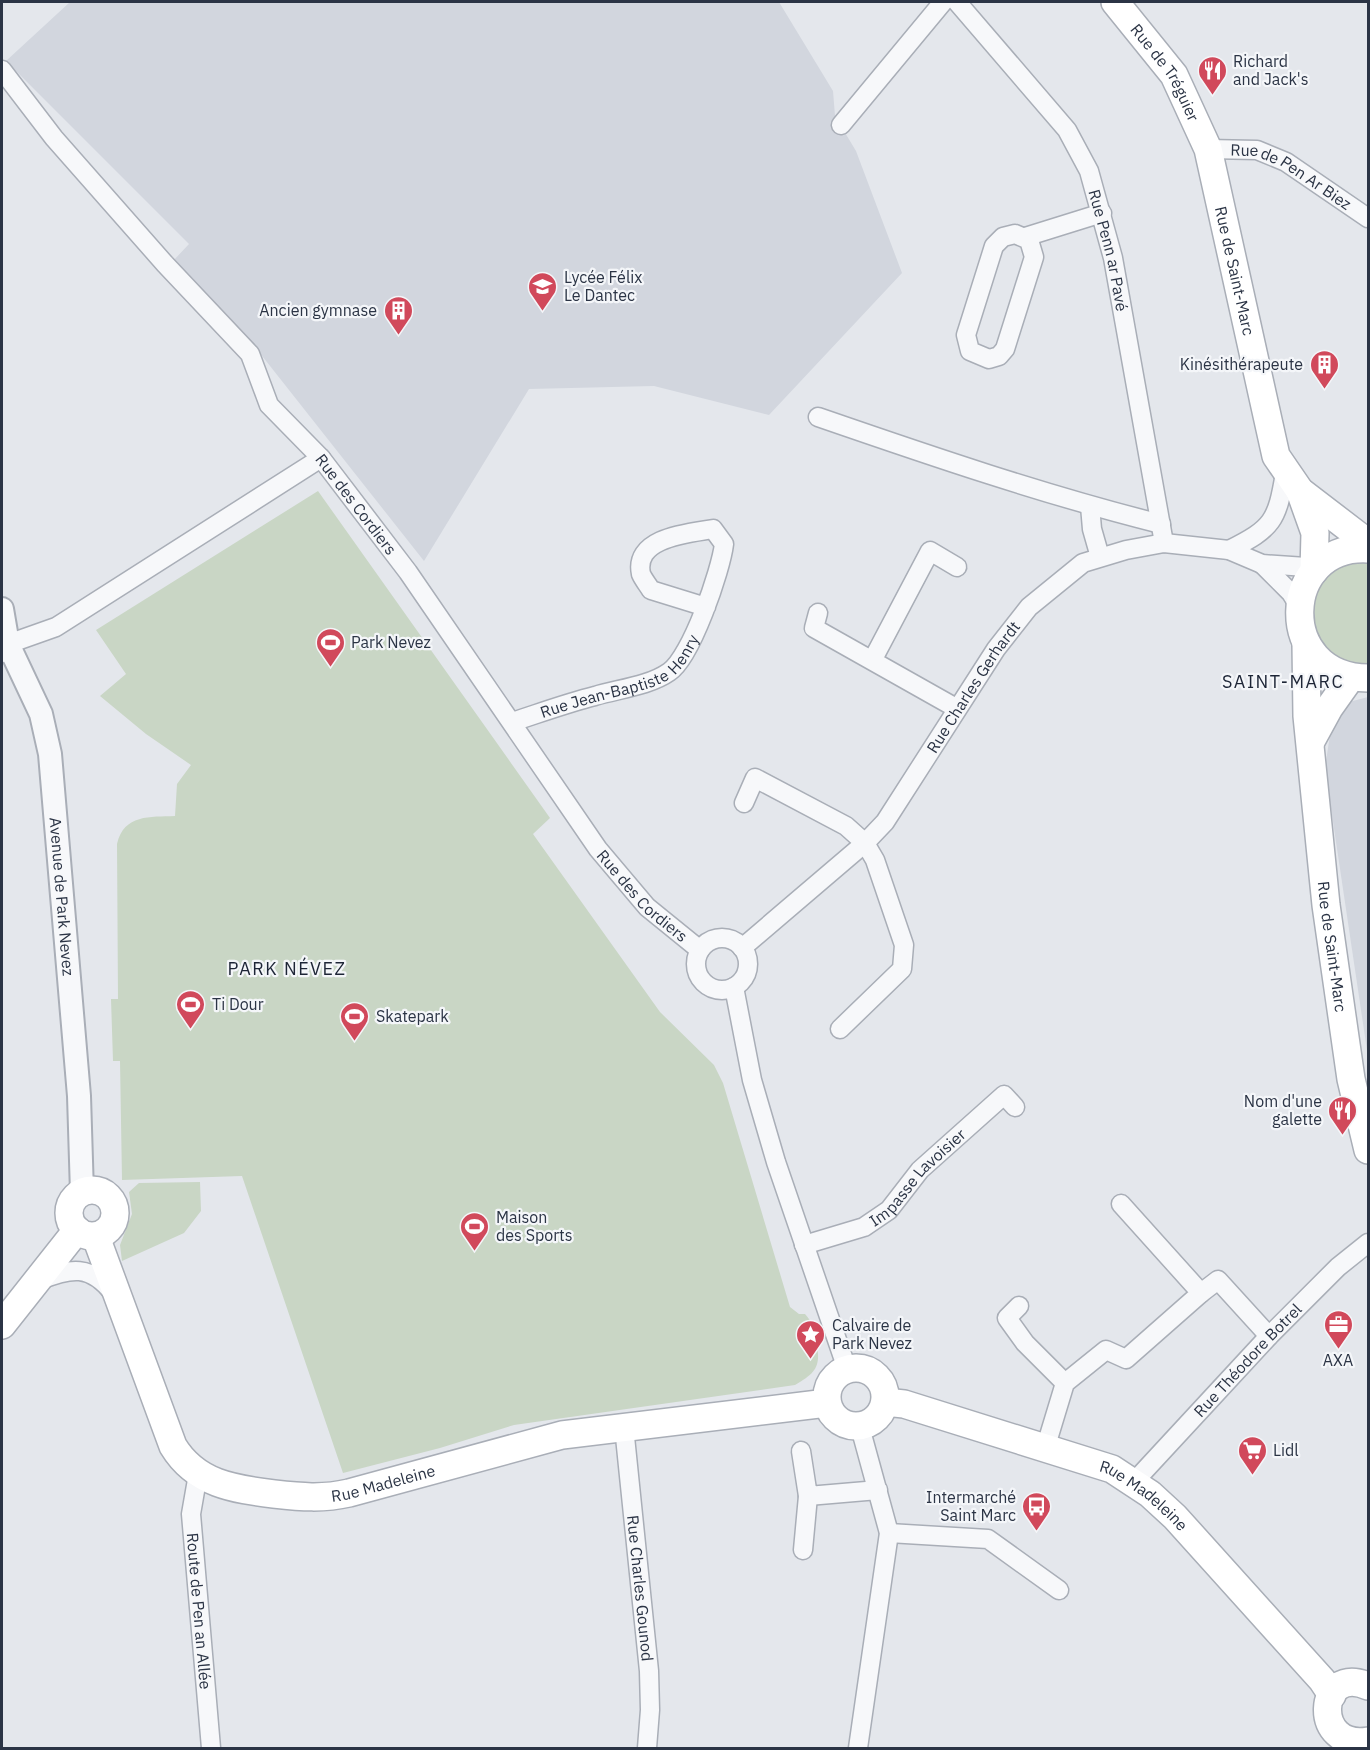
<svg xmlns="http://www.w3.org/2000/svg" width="1370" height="1750" viewBox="0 0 1370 1750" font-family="'IBM Plex Sans',sans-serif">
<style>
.built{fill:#d2d6de}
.green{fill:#c9d6c5}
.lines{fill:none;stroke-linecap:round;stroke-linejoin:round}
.minor-casing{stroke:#a9aeb7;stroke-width:21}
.tertiary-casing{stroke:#a9aeb7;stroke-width:26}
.secondary-casing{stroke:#a9aeb7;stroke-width:30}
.minor{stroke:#f7f8fa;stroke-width:18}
.tertiary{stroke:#f7f8fa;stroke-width:22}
.secondary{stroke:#fff;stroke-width:27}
.labels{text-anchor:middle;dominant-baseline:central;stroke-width:4.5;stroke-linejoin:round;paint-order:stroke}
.poi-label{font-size:16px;fill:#2b3445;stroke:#f4f6f9;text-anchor:start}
.street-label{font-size:16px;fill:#2b3445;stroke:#f4f6f9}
.neighbourhood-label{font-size:18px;letter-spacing:1.5px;fill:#1d2536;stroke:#f4f6f9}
</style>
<rect width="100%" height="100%" fill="#e4e7ec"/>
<!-- built -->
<g class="built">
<polygon points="70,2 779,2 833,91 835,116 856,151 902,273 769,415 654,386 529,389 424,561 259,352 173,261 189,244 6,61"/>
<polygon points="1368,697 1368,1057 1325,768 1332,721 1349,702"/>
</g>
<!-- green -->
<g class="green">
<path d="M318 491 550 818 533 834 660 1012 714 1065 723 1083 790 1307 799 1314H805C813 1323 814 1329 816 1340 821 1365 818 1372 795 1385L514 1425 440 1448 343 1473 242 1176 122 1180 120 1061H113L111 999H118L117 844C124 814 150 817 175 816L177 784 191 765 146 734 100 696 126 674 96 630Z"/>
<path d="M1368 560V667C1327 668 1298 624 1318 587 1322 580 1329 571 1337 567 1346 563 1359 562 1368 560Z"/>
<polygon points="200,1182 201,1211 184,1233 122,1261 120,1245 132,1214 129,1192 139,1183"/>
</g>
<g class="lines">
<defs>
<g id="minor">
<path id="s1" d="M957 2 1067 130 1089 171 1113 258 1164 543"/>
<path id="s2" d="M2 70 54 138 165 264 250 354 269 405 321 458 408 572 598 849 647 907 700 950"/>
<polyline points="841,125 943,2"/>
<path id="s3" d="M1208 149 1257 150 1286 162 1368 218"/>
<polygon points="1015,234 1029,240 1034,257 1005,349 999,356 989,359 970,351 966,335 994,246 1003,237"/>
<polyline points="1025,237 1102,213"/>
<path d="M818 417C931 456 1045 495 1161 524"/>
<polyline points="1090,506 1092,529 1100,557"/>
<path d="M1229 550C1273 528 1277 521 1285 473"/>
<polyline points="1262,564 1291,593 1299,606"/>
<polyline points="818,613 814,628 956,708"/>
<polyline points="2,653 8,644 56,627 321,458"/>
<polyline points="873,659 930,551 957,567"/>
<path id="s4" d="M512 722C540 713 567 703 595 696 618 689 649 686 669 672 691 658 721 570 724 544L713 529C690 533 633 537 641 574 643 579 648 585 651 590L706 607"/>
<polyline points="744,803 755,778 846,826 865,843 875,860 904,945 902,969 840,1029"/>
<circle cx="722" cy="964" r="26"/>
<path id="s5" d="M742 948 865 843 885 822 996 649 1029 607 1083 563 1126 550 1164 543 1229 550 1262 564 1306 567 1314 571"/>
<polyline points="734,987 752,1080 776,1162 847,1369"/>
<path id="s6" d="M804 1245 864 1227 889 1210 920 1170 1004 1095 1015 1107"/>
<path d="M40 1280C71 1268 90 1264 113 1293"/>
<polyline points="1201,1293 1218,1280 1269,1336"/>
<polyline points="1019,1306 1007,1318 1025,1343 1065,1383"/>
<path id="s7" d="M624 1427 649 1671 650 1710 647 1748"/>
<polyline points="1045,1449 1065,1383 1106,1350 1126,1359 1201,1293 1121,1204"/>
<polyline points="801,1451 808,1496 878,1490"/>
<path id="s8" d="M198 1474 191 1514 211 1748"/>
<path id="s9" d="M1133 1483 1269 1336 1338 1267 1368 1243"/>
<polyline points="889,1533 988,1539 1059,1590"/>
<polyline points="803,1550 808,1496"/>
<polyline points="858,1748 889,1533 860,1427"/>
</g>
<g id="tertiary">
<path id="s10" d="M2 609 8 644 41 714 50 754 79 1096 82 1193"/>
</g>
<g id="secondary">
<path id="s11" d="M1115 2 1174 75 1208 149 1276 456 1300 491 1368 543"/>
<polyline points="1300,491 1315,533 1314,571"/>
<path d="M1368 549C1280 544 1274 677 1368 678"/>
<path id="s12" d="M1306 644 1307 716 1326 905 1351 1079 1368 1150"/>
<polyline points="1311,741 1329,708 1351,677"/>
<circle cx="92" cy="1213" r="23"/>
<path id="s13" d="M96 1237 173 1446C196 1484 234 1489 274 1494 301 1497 323 1499 349 1493L562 1435 827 1403"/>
<polyline points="2,1325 77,1230"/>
<circle cx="856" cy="1397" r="29"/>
<path id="s14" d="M885 1402 904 1404 1112 1469 1150 1494 1175 1517 1322 1680 1332 1695"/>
<path d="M1368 1686C1316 1664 1312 1750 1368 1741"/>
</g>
</defs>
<!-- minor casing -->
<use href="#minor" class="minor-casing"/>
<!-- tertiary casing -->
<use href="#tertiary" class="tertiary-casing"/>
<!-- secondary casing -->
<use href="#secondary" class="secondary-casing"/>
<!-- minor -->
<use href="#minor" class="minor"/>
<!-- tertiary -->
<use href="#tertiary" class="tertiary"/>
<!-- secondary -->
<use href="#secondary" class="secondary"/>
</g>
<!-- icons -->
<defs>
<symbol id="restaurant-pin" viewBox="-11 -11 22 30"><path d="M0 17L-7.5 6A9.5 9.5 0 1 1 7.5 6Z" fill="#d1495b" stroke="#f4f6f9"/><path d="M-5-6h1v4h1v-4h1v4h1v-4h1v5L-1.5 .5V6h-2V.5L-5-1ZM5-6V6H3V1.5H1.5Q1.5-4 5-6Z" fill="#fff"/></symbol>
<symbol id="school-pin" viewBox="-11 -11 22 30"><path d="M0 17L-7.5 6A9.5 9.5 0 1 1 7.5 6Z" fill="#d1495b" stroke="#f4f6f9"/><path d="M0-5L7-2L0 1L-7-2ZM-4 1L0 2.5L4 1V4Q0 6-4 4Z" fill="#fff"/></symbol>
<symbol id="building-pin" viewBox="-11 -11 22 30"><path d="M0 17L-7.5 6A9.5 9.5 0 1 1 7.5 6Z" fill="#d1495b" stroke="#f4f6f9"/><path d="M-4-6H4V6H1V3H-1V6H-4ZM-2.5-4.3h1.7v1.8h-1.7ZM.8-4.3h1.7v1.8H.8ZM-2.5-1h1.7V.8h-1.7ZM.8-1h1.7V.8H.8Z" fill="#fff"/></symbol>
<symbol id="stadium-pin" viewBox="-11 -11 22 30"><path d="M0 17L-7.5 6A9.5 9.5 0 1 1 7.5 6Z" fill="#d1495b" stroke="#f4f6f9"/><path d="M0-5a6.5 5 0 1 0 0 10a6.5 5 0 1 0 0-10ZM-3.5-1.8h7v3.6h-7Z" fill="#fff"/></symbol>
<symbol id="office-pin" viewBox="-11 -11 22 30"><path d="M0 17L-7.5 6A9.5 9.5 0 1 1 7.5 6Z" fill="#d1495b" stroke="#f4f6f9"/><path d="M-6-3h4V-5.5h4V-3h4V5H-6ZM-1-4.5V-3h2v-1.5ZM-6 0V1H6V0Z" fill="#fff"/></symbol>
<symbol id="sight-pin" viewBox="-11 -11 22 30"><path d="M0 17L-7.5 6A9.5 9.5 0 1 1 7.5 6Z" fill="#d1495b" stroke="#f4f6f9"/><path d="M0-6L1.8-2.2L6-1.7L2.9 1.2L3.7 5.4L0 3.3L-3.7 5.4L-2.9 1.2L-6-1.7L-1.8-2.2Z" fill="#fff"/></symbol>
<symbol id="supermarket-pin" viewBox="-11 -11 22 30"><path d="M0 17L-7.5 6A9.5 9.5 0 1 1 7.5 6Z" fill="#d1495b" stroke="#f4f6f9"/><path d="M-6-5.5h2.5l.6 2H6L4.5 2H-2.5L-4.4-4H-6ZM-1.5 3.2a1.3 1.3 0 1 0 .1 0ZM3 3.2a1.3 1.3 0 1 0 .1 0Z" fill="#fff"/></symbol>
<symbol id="bus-pin" viewBox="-11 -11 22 30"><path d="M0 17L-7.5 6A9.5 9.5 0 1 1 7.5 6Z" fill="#d1495b" stroke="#f4f6f9"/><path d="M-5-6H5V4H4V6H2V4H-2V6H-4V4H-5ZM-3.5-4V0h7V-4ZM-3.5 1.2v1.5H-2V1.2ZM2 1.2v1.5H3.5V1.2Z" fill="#fff"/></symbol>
</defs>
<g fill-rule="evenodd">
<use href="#restaurant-pin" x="1196" y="54" width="33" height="45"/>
<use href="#school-pin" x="526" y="270" width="33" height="45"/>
<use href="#building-pin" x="382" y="294" width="33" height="45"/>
<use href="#building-pin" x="1308" y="348" width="33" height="45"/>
<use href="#stadium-pin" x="314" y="626" width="33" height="45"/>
<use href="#stadium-pin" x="174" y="988" width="33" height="45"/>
<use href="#stadium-pin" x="338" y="1000" width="33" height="45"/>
<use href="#restaurant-pin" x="1326" y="1094" width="33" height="45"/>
<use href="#stadium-pin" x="458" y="1210" width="33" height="45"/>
<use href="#office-pin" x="1322" y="1308" width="33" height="45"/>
<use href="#sight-pin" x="794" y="1318" width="33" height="45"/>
<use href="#supermarket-pin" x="1236" y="1434" width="33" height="45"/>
<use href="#bus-pin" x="1020" y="1490" width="33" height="45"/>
</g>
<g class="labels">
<!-- poi labels -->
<g class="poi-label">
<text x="1233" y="61">Richard<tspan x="1233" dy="18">and Jack's</tspan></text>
<text x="564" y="277">Lycée Félix<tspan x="564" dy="18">Le Dantec</tspan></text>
<text x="377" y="310" text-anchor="end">Ancien gymnase</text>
<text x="1303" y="364" text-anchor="end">Kinésithérapeute</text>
<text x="351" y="642">Park Nevez</text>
<text x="212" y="1004">Ti Dour</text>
<text x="376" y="1016">Skatepark</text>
<text x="1322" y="1101" text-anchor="end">Nom d'une<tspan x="1322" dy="18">galette</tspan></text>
<text x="496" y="1217">Maison<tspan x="496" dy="18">des Sports</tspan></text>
<text x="832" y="1325">Calvaire de<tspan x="832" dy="18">Park Nevez</tspan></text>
<text x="1338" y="1360" text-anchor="middle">AXA</text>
<text x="1273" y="1450">Lidl</text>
<text x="1016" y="1497" text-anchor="end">Intermarché<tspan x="1016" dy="18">Saint Marc</tspan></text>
</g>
<!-- street labels -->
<g class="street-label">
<text stroke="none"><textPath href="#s11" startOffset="87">Rue de Tréguier</textPath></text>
<text stroke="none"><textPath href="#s3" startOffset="90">Rue de Pen Ar Biez</textPath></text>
<text stroke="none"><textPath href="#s1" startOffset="297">Rue Penn ar Pavé</textPath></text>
<text stroke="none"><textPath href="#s11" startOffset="300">Rue de Saint-Marc</textPath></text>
<text stroke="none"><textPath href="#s2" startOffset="564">Rue des Cordiers</textPath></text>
<text stroke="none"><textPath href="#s4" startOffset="120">Rue Jean-Baptiste Henry</textPath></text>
<text stroke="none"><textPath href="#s5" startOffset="352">Rue Charles Gerhardt</textPath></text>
<text stroke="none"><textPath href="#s2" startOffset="1050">Rue des Cordiers</textPath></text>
<text stroke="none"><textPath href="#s10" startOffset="297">Avenue de Park Nevez</textPath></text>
<text stroke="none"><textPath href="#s12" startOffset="304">Rue de Saint-Marc</textPath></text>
<text stroke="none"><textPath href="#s6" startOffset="136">Impasse Lavoisier</textPath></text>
<text stroke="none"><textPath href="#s9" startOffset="168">Rue Théodore Botrel</textPath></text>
<text stroke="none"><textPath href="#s13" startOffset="450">Rue Madeleine</textPath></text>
<text stroke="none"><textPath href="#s14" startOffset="278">Rue Madeleine</textPath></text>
<text stroke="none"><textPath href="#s7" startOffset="162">Rue Charles Gounod</textPath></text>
<text stroke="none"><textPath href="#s8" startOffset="138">Route de Pen an Allée</textPath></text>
</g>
<!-- neighbourhood labels -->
<g class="neighbourhood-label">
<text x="1283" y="681">SAINT-MARC</text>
<text x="287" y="968">PARK NÉVEZ</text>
</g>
</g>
<!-- border -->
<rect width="1370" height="1750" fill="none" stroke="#2b3445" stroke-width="6"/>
</svg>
